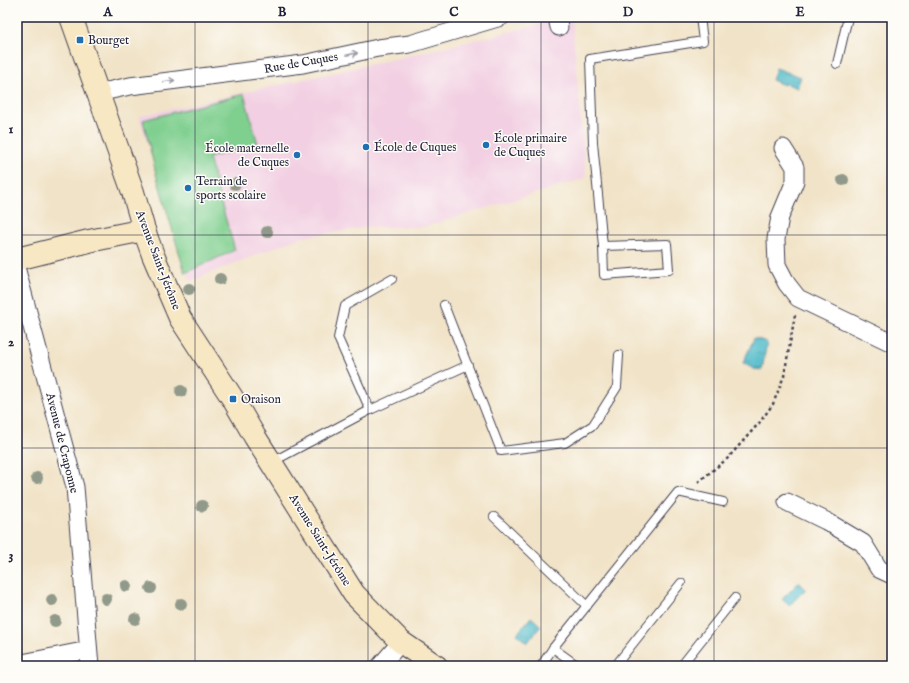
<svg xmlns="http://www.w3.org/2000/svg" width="909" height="683" viewBox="0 0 909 683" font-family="'IM FELL English',serif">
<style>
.built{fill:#f2cfe2}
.green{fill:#7fcf8f;stroke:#507865}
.water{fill:url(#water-ripples);stroke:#386e82}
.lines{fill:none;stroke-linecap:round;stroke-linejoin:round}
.lane-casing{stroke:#413f50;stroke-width:10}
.street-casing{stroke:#413f50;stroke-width:19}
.secondary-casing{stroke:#413f50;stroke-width:24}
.path{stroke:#413f50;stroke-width:2.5;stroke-dasharray:3 3;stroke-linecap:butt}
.lane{stroke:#fff;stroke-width:8}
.street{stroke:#fff;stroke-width:17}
.secondary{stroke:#f8e7c3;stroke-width:22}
.tree{fill:#919a8a}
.oneway{stroke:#9c9ca7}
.grid{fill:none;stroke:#22223b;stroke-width:1;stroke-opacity:0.55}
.poi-dot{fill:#1f6fb2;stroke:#fdfcf7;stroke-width:1.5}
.labels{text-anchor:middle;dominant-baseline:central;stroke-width:3;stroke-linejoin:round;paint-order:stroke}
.poi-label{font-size:12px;fill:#22223b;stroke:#fdfcf7;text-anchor:start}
.street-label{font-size:12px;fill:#22223b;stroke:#fdfcf7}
.neatline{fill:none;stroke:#22223b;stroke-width:1.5}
.grid-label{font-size:13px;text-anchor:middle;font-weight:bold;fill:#22223b}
</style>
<defs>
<pattern id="water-ripples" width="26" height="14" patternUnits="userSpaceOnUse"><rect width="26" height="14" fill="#4dbac9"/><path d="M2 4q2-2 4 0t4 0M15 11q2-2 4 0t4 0" fill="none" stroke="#4097a4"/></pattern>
</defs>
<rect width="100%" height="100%" fill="#fdfcf7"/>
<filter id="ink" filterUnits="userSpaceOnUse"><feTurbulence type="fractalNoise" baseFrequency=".025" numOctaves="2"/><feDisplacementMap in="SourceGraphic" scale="8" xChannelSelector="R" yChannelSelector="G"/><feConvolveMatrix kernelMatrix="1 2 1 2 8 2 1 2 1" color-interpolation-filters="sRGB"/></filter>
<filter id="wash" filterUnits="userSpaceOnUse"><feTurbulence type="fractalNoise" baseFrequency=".012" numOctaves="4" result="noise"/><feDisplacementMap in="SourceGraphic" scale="16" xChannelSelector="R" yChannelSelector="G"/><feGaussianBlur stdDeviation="0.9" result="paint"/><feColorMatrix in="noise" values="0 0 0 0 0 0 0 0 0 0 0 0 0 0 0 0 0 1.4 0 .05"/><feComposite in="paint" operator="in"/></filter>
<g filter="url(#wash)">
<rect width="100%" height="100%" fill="#f1e3c7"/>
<!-- built -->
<polygon class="built" points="572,17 586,178 424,227 369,227 299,238 190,281 139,116 381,62"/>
<!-- green -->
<polygon class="green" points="244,94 258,144 209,158 221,203 235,250 185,273 156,174 143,120"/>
<!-- water -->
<g class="water">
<polygon points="776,68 801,77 797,88 785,83 784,85 772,80"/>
<polygon points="754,338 767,342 762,370 754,369 743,363"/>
<polygon points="799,582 806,589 789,606 782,599"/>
<polygon points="531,617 541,626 527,643 517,634"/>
</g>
</g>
<g filter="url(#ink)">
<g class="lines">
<defs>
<g id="lane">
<polyline points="837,64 848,17"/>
<polyline points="603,246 667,244 669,270 604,275 603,246 593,143 590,59 703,41 700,17"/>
<polyline points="444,305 501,451 565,443 593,425 617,387 619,355"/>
<polyline points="370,410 468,365"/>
<polyline points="272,462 370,410 338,338 345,306 392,279"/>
<polyline points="494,517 587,606"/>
<polyline points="553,648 678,492 723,502"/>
<polyline points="541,666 553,648 578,666"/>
<polyline points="615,666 681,583"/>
<polyline points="681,666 735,598"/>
</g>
<g id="street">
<polyline points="557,17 559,27"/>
<polyline points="98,93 130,86 303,64 378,48 410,44 501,17"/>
<polyline points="783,148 795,167 795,181 780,217 776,239 777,265 787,284 798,298 892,343"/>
<polyline points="17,271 75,487 90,666"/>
<polyline points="787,502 826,521 863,543 879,569 892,575"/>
<polyline points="17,664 88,650"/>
<polyline points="380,666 401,642"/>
</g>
<g id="secondary">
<polyline points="71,17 133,192 144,230 153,255 180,318 233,399 255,437 354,594 401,642 436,666"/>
<polyline points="17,259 89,241 144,230"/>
</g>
</defs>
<!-- lane casing -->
<use href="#lane" class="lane-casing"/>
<!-- street casing -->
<use href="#street" class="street-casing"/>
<!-- secondary casing -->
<use href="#secondary" class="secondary-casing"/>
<!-- path -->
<polyline class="path" points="698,482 727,459 760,422 773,404 784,376 795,315"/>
<!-- lane -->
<use href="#lane" class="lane"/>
<!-- street -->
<use href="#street" class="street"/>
<!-- secondary -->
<use href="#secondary" class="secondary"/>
</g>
<!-- trees -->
<g class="tree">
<circle cx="843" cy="180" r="6"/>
<circle cx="235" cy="184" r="6"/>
<circle cx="267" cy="232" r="6"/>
<circle cx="220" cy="279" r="6"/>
<circle cx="189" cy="289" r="6"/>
<circle cx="181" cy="391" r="6"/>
<circle cx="37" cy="478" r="6"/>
<circle cx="202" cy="506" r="6"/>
<circle cx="126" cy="586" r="6"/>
<circle cx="151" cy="588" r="6"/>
<circle cx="106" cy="599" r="6"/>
<circle cx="52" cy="600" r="6"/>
<circle cx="181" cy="604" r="6"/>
<circle cx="135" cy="619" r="6"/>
<circle cx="55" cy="621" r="6"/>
</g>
<!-- one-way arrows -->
<defs><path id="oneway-shaft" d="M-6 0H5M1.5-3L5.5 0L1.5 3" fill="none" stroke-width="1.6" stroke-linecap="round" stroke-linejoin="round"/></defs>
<g class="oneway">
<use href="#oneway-shaft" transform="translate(352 54) rotate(-12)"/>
<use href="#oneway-shaft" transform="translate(169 81) rotate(-7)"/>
</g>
</g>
<!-- grid -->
<path class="grid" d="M195 17V666M368 17V666M541 17V666M714 17V666M17 235H892M17 448H892"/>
<!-- markers -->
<g class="poi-dot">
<rect x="76" y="36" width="8" height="8" rx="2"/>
<circle cx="486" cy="145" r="4"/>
<circle cx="366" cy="147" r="4"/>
<circle cx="297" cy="155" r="4"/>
<circle cx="188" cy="188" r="4"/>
<rect x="229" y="395" width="8" height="8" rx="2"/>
</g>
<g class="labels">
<!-- poi labels -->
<g class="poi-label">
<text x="88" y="40">Bourget</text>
<text x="494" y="138">École primaire<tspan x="494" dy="14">de Cuques</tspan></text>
<text x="374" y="147">École de Cuques</text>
<text x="289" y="148" text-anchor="end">École maternelle<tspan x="289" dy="14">de Cuques</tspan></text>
<text x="196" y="181">Terrain de<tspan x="196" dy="14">sports scolaire</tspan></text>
<text x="241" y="399">Oraison</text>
</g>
<!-- street labels -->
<g class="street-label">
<text transform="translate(301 63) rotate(-10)">Rue de Cuques</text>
<text transform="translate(158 260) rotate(69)">Avenue Saint-Jérôme</text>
<text transform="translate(62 443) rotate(76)">Avenue de Craponne</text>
<text transform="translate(320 540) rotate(58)">Avenue Saint-Jérôme</text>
</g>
</g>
<!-- margin -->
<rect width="909" height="683" fill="none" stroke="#fdfcf7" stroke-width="44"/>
<rect x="22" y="22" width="865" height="639" class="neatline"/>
<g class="grid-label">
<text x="108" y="16">A</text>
<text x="282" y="16">B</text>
<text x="454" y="16">C</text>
<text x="628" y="16">D</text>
<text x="800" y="16">E</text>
<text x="11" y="133">1</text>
<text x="11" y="346">2</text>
<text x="11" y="559">3</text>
</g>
</svg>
